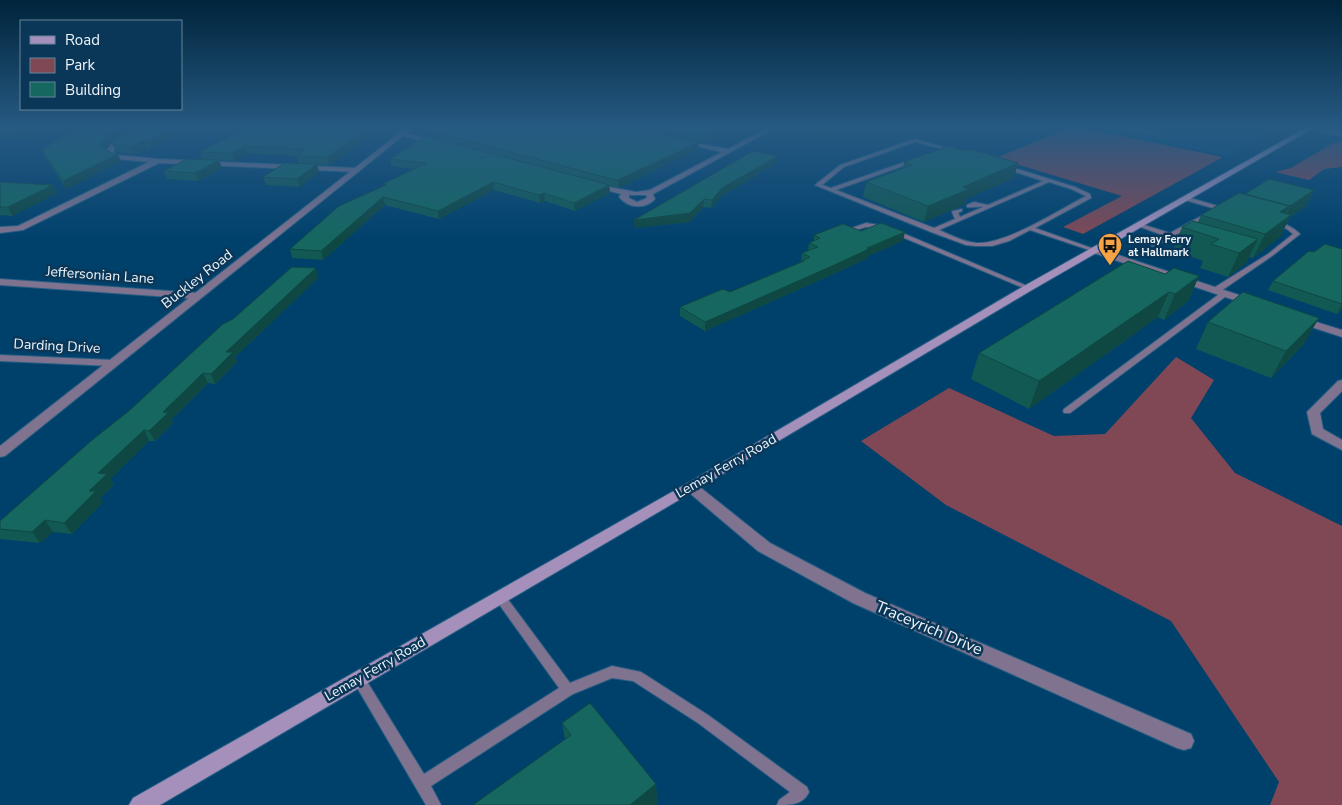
<svg xmlns="http://www.w3.org/2000/svg" width="1342" height="805" viewBox="0 0 1342 805" font-family="'Nunito Sans',sans-serif">
<style>
.built{fill:#004c7d}
.green{fill:#804855}
.lines{fill:none;stroke-linecap:round;stroke-linejoin:round}
.service-casing{stroke:#265e83;stroke-width:2}
.minor-casing{stroke:#265e83;stroke-width:2}
.tertiary-casing{stroke:#265e83;stroke-width:2}
.secondary-casing{stroke:#265e83;stroke-width:2}
.service{fill:#80738f;fill-rule:evenodd}
.minor{fill:#80738f;fill-rule:evenodd}
.tertiary{fill:#80738f;fill-rule:evenodd}
.secondary{fill:#a490bb;fill-rule:evenodd}
.wall{fill:#125953}
.shaded-wall{fill:#0f4843}
.building{fill:#156760;stroke:#0f4843}
.labels{text-anchor:middle;dominant-baseline:central;stroke-width:5;stroke-linejoin:round;paint-order:stroke}
.far-poi-label{font-size:11px;font-weight:bold;fill:#eef4f9;stroke:#0a3758;text-anchor:start}
.street-label{font-size:14px;fill:#eef4f9;stroke:#0a3758}
.near-street-label{font-size:16px;fill:#eef4f9;stroke:#0a3758}
</style>
<rect width="100%" height="100%" fill="#00416c"/>
<!-- built -->
<polygon class="built" points="1085,127 1280,127 1228,156"/>
<!-- green -->
<g class="green">
<polygon points="1071,127 1077,127 1223,157 1083,234 1063,227 1122,196 996,158"/>
<polygon points="1342,141 1342,167 1324,169 1309,180 1275,172 1291,168 1333,143"/>
<polygon points="1176,357 1214,380 1191,418 1235,473 1342,526 1342,805 1270,805 1279,782 1171,621 946,505 861,441 949,388 1054,436 1105,434"/>
</g>
<g class="lines">
<defs>
<g id="service">
<polygon points="1122,127 1132,127 1156,133 1154,134"/>
<path d="M915 139 956 151 954 152 915 142 844 167 822 185 831 188 913 159H917V161L836 190 934 228 955 219 952 212 953 211 962 209V211L958 213 960 217 983 207C977 206 972 208 967 207V205L974 202 988 205 1043 181 1003 168 1002 167 1005 165 1075 187 1090 194 1091 198 1035 228 1097 250 1094 252 1092 251 1030 230 1009 241 992 246H976L966 245 931 232 815 185 840 165ZM1049 182 1071 189 1086 196C1059 210 1005 245 976 243 963 242 951 235 939 230Z"/>
<polygon points="1187,197 1228,209 1229,210 1226,212 1185,200 1184,199"/>
<polygon points="1209,212 1212,214 1211,215 1176,235 1190,240 1190,242 1188,243 1171,238 1155,246 1151,246 1151,244 1165,236 1135,225 1138,223 1170,233"/>
<path d="M1273 222C1283 222 1293 227 1300 234L1272 256 1218 293H1212V289L1268 254 1293 234 1287 229 1273 224Z"/>
<polygon points="866,223 886,226 1032,288 1028,290 1026,289 883,229 866,227 852,231 849,229"/>
<polygon points="1222,292 1228,292 1229,294 1070,413 1064,413 1063,411 1064,409"/>
<path d="M500 592 504 594 570 683 612 666 641 672 708 715 807 787 809 792C803 805 790 805 777 805L779 800 790 792 698 723 633 681 612 678 573 694 431 786 441 805H426L352 679 353 675 358 673 363 675 424 774 559 688 496 600 494 597 496 594Z"/>
</g>
<g id="minor">
<polygon points="144,127 153,127 117,145 113,152 118,155 158,159 356,168 360,170 356,172 159,163 23,230 0,233 0,227 18,226 149,162 116,159 105,153 112,143"/>
<path d="M769 127H777L653 194 655 199C645 210 628 208 619 197L621 194 590 186 594 184 636 192 650 190 722 152 679 142V140L728 149ZM629 195H646L647 198 637 202 629 198Z"/>
<polygon points="403,132 439,142 440,143 437,145 401,135 401,133"/>
<polygon points="1094,247 1257,301 1258,303 1253,306 1249,305 1091,252 1091,248"/>
<polygon points="0,279 198,293 203,296 198,299 0,285"/>
<polygon points="1300,317 1342,330 1342,337 1296,322 1295,320 1296,318"/>
<polygon points="0,355 113,360 119,363 113,366 0,361"/>
<polygon points="1342,380 1342,391 1320,413 1323,429 1342,440 1342,450 1312,434 1307,412 1338,381"/>
<polygon points="691,482 696,484 770,543 865,593 1191,734 1194,741 1191,748 1184,750 1177,748 853,603 758,551 686,490 684,487 686,484"/>
</g>
<g id="tertiary">
<polygon points="407,127 414,127 5,456 0,457 0,446"/>
<polygon points="1308,127 1342,132 1342,136 1309,129"/>
</g>
<g id="secondary">
<polygon points="1307,127 1315,127 1032,290 696,490 160,805 129,805 133,798 686,484 1024,286"/>
<polygon points="1334,127 1342,127 1342,131"/>
</g>
</defs>
<!-- service casing -->
<use href="#service" class="service-casing"/>
<!-- minor casing -->
<use href="#minor" class="minor-casing"/>
<!-- tertiary casing -->
<use href="#tertiary" class="tertiary-casing"/>
<!-- secondary casing -->
<use href="#secondary" class="secondary-casing"/>
<!-- service -->
<use href="#service" class="service"/>
<!-- minor -->
<use href="#minor" class="minor"/>
<!-- tertiary -->
<use href="#tertiary" class="tertiary"/>
<!-- secondary -->
<use href="#secondary" class="secondary"/>
</g>
<!-- wall -->
<g class="wall">
<polygon points="0,127 46,127 16,139 0,138"/>
<polygon points="193,127 151,148 147,148 134,155 116,151 112,144 115,139 111,141 105,150 121,161 66,189 45,157 42,150"/>
<polygon points="382,127 329,165 298,163 296,156 248,153 234,161 203,159 200,152"/>
<polygon points="438,127 628,127 699,142 698,149 619,188 609,186 610,193 575,211 545,201 540,203 494,190 439,219 385,205 323,260 292,258 290,249 383,186 383,184 414,169 391,166 390,159 433,138 432,131"/>
<polygon points="628,127 742,127 735,131 732,130 710,143"/>
<polygon points="800,127 836,127 823,135 799,130"/>
<polygon points="964,151 1014,178 966,199 965,204 924,222 863,197 866,182 903,168 904,162"/>
<polygon points="219,160 222,168 198,181 167,179 164,171"/>
<polygon points="777,163 722,196 711,208 703,207 690,222 635,228 634,220"/>
<polygon points="317,164 319,172 299,187 266,185 263,177"/>
<polygon points="0,182 53,185 57,193 12,216 0,215"/>
<polygon points="1314,190 1306,206 1290,217 1280,237 1253,258 1249,257 1246,263 1228,277 1200,268 1203,261 1173,250 1182,227 1198,222 1201,215"/>
<polygon points="861,231 903,241 868,256 868,258 829,276 705,331 680,316 680,307 730,292 802,262 801,262 802,253 808,251 809,243 814,241 814,235"/>
<polygon points="1342,249 1342,309 1337,314 1268,290 1273,281 1314,252"/>
<polygon points="1165,274 1199,276 1188,301 1164,320 1158,317 1029,409 971,379 979,353"/>
<polygon points="318,278 235,357 237,362 215,384 208,383 171,420 173,423 155,441 149,441 110,479 114,485 100,498 103,502 72,534 53,532 40,543 0,539 0,521"/>
<polygon points="1208,322 1304,344 1271,378 1196,349"/>
<polygon points="562,723 656,784 657,804 565,739"/>
</g>
<!-- shaded-wall -->
<g class="shaded-wall">
<polygon points="25,127 46,127 16,139 13,132"/>
<polygon points="122,127 139,127 111,141 103,152 104,155 100,145 108,134"/>
<polygon points="176,127 193,127 151,148 148,141"/>
<polygon points="370,127 382,127 329,165 327,157"/>
<polygon points="725,127 732,127 732,130 710,143 710,136"/>
<polygon points="735,127 742,127 735,131"/>
<polygon points="825,127 836,127 823,135"/>
<polygon points="144,140 147,148 134,155 131,147"/>
<polygon points="699,142 698,149 619,188 618,180"/>
<polygon points="245,146 248,153 234,161 232,153"/>
<polygon points="118,154 121,161 66,189 63,181"/>
<polygon points="778,156 777,163 722,196 711,208 712,200 722,188"/>
<polygon points="219,160 222,168 198,181 195,173"/>
<polygon points="1018,163 1014,178 966,199 965,204 924,222 928,206 963,187"/>
<polygon points="317,164 319,172 299,187 297,179"/>
<polygon points="493,182 494,190 439,219 438,211"/>
<polygon points="53,185 57,193 12,216 8,207"/>
<polygon points="609,185 610,193 575,211 574,203"/>
<polygon points="1314,190 1306,206 1290,217 1280,237 1253,258 1265,234 1280,212 1289,206 1281,223 1283,221 1290,206"/>
<polygon points="544,193 545,201 540,203 539,195"/>
<polygon points="383,197 385,205 323,260 321,251"/>
<polygon points="704,199 703,207 690,222 635,228 634,220"/>
<polygon points="905,232 903,241 868,256 868,258 829,276 705,331 705,322"/>
<polygon points="1258,239 1246,263 1228,277 1239,253"/>
<polygon points="316,268 318,278 235,357 237,362 215,384 211,374 226,352"/>
<polygon points="1199,276 1188,301 1164,320 1175,294"/>
<polygon points="1169,292 1158,317 1029,409 1039,381"/>
<polygon points="1342,305 1342,309 1337,314"/>
<polygon points="1319,318 1304,344 1271,378 1286,351"/>
<polygon points="203,373 208,383 171,420 173,423 155,441 149,431 163,412"/>
<polygon points="144,430 149,441 110,479 114,485 100,498 103,502 72,534 64,523 89,491 98,473"/>
<polygon points="45,520 53,532 40,543 32,532"/>
<polygon points="656,784 657,804 656,805 630,805"/>
</g>
<!-- building -->
<g class="building">
<polygon points="0,127 25,127 13,132 0,131"/>
<polygon points="77,127 122,127 108,134 100,145 101,147 112,153 118,154 63,181 42,150"/>
<polygon points="139,127 176,127 148,141 144,140 131,147 112,144 115,139"/>
<polygon points="247,127 370,127 327,157 296,156 306,149 245,146 232,153 200,152"/>
<polygon points="439,127 628,127 699,142 618,180 612,179 432,131"/>
<polygon points="663,127 725,127 710,136"/>
<polygon points="425,136 609,185 574,203 544,193 539,195 493,182 438,211 383,197 321,251 290,249 339,206 386,185 383,184 426,163 390,159"/>
<polygon points="948,146 964,151 970,149 1018,163 963,187 969,189 928,206 866,182 912,165 904,162"/>
<polygon points="753,151 778,156 722,188 712,200 704,199 690,213 634,220"/>
<polygon points="187,159 219,160 195,173 164,171"/>
<polygon points="285,163 317,164 297,179 263,177"/>
<polygon points="1269,179 1314,190 1290,206 1245,194"/>
<polygon points="0,182 53,185 8,207 0,207"/>
<polygon points="1239,193 1289,206 1280,212 1291,215 1265,234 1201,215"/>
<polygon points="1193,221 1258,239 1239,253 1211,244 1219,239 1182,227"/>
<polygon points="881,223 905,232 867,248 869,249 830,267 705,322 680,307 723,289 730,292 804,261 802,261 810,257 802,253 818,247 809,243 820,238 814,235 843,224 861,231"/>
<polygon points="1325,244 1342,249 1342,304 1273,281 1309,251 1314,252"/>
<polygon points="1128,261 1165,274 1174,268 1199,276 1175,294 1169,292 1039,381 979,353"/>
<polygon points="292,267 316,268 226,352 233,352 211,374 203,373 163,412 168,413 149,431 144,430 98,473 107,474 89,491 96,491 64,523 45,520 32,532 0,529 0,521 91,441 130,410 223,324 233,319"/>
<polygon points="1243,292 1319,318 1286,351 1208,322"/>
<polygon points="590,703 656,784 630,805 473,805 571,735 562,723"/>
</g>
<!-- sky -->
<linearGradient id="sky" x2="0" y2="1"><stop stop-color="#00243b"/><stop offset="0.53" stop-color="#265a83"/><stop offset="1" stop-color="#265a83" stop-opacity="0"/></linearGradient>
<rect width="1342" height="240" fill="url(#sky)"/>
<!-- icons -->
<defs>
<symbol id="bus-pin" viewBox="-11 -11 22 30"><path d="M0 17L-7.5 6A9.5 9.5 0 1 1 7.5 6Z" fill="#f5a345" stroke="#0a3758"/><path d="M-5-6H5V4H4V6H2V4H-2V6H-4V4H-5ZM-3.5-4V0h7V-4ZM-3.5 1.2v1.5H-2V1.2ZM2 1.2v1.5H3.5V1.2Z" fill="#111"/></symbol>
</defs>
<g fill-rule="evenodd">
<use href="#bus-pin" x="1096" y="231" width="28" height="38"/>
</g>
<g class="labels">
<!-- far-poi labels -->
<g class="far-poi-label">
<text x="1128" y="239">Lemay Ferry<tspan x="1128" dy="13">at Hallmark</tspan></text>
</g>
<!-- street labels -->
<g class="street-label">
<text transform="translate(100 275) rotate(4)">Jeffersonian Lane</text>
<text transform="translate(197 279) rotate(-38)">Buckley Road</text>
<text transform="translate(57 346) rotate(3)">Darding Drive</text>
<text transform="translate(726 466) rotate(-30)">Lemay Ferry Road</text>
<text transform="translate(375 669) rotate(-30)">Lemay Ferry Road</text>
</g>
<!-- near-street labels -->
<g class="near-street-label">
<text transform="translate(929 628) rotate(23)">Traceyrich Drive</text>
</g>
</g>
<!-- legend -->
<rect x="20" y="20" width="162" height="90" fill="#0a3758" stroke="#658398"/>
<rect x="30" y="36" width="25" height="8" fill="#a490bb" stroke="#658398"/>
<text x="65" y="45" font-size="15" fill="#eef4f9">Road</text>
<rect x="30" y="58" width="25" height="15" fill="#804855" stroke="#658398"/>
<text x="65" y="70" font-size="15" fill="#eef4f9">Park</text>
<rect x="30" y="82" width="25" height="15" fill="#156760" stroke="#658398"/>
<text x="65" y="95" font-size="15" fill="#eef4f9">Building</text>
</svg>
